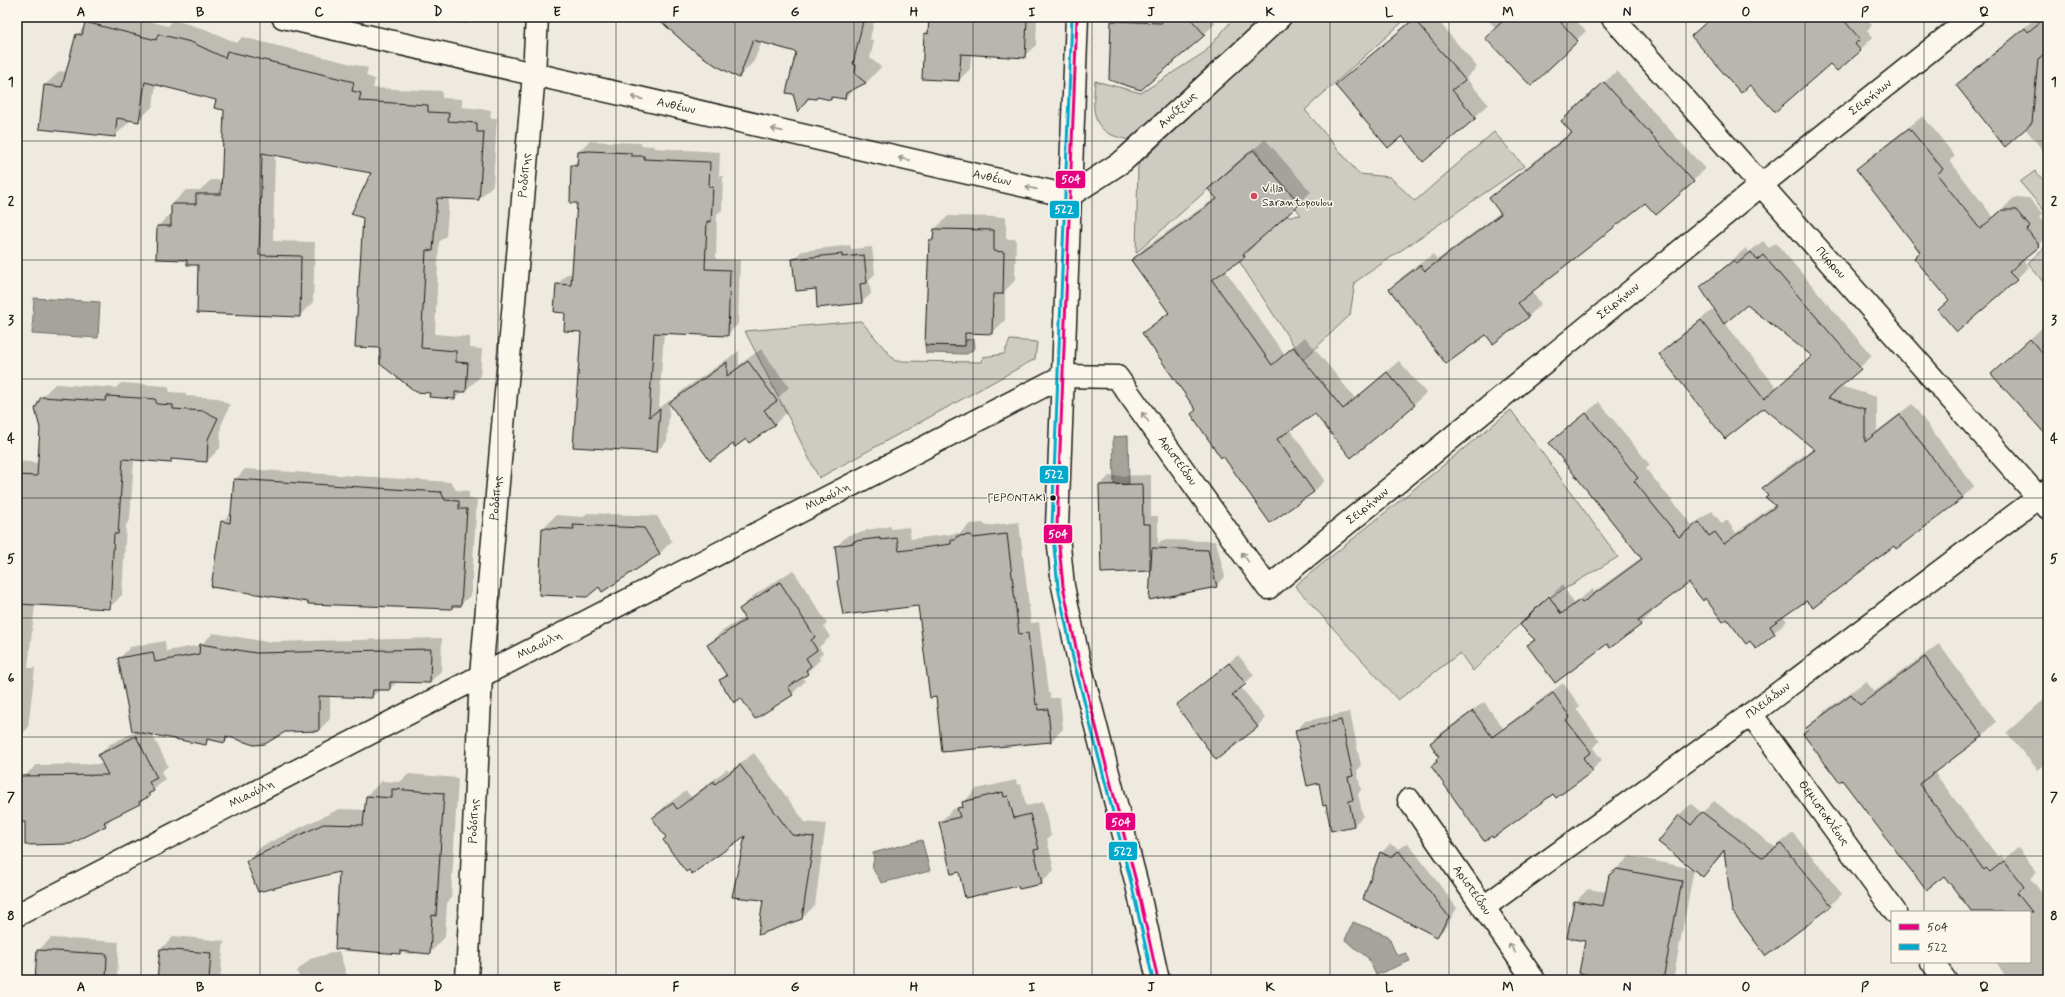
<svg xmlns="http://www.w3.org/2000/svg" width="2065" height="997" viewBox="0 0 2065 997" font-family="Mynerve,sans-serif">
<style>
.green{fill:#ceccc2;stroke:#75746f}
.water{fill:#a6a39d;stroke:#6f6d69}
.shadow{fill:#0003;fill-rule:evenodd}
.building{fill:#b9b6af;stroke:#1c1c1c}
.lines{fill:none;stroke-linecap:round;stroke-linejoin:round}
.minor-casing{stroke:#1c1c1c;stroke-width:25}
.minor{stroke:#fbf7ec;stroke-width:22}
.bus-1-casing{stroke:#fbf7ec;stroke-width:6}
.bus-2-casing{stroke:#fbf7ec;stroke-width:6}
.bus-1{stroke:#e5007d;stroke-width:3}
.bus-2{stroke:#00a9ce;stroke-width:3}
.oneway{stroke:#97948e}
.grid{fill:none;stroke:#1c1c1c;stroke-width:1;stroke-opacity:0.55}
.poi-dot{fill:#d1495b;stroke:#fbf7ec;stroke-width:1.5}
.bus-dot{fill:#1c1c1c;stroke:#fbf7ec;stroke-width:1.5}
.labels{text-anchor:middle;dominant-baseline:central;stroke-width:3;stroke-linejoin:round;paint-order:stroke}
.bus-label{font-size:11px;fill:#1c1c1c;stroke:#fbf7ec;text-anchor:end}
.street-label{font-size:12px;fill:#1c1c1c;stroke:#fbf7ec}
.poi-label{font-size:12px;fill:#1c1c1c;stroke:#fbf7ec;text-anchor:start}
.line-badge{stroke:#fbf7ec;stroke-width:1.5}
.badge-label{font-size:11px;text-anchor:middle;font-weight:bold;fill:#fff}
.neatline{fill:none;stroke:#1c1c1c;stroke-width:1.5}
.grid-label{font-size:13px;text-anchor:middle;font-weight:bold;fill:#1c1c1c}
</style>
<rect width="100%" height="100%" fill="#eeeadf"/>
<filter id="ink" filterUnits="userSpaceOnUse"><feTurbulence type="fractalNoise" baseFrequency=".025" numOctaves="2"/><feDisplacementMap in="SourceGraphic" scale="8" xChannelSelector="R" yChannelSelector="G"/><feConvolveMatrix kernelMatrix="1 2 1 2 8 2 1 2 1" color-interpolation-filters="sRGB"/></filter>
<g filter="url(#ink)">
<!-- green -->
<g class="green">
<path d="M1235 17H1241L1256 26 1129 140C1121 138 1111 136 1105 131 1090 120 1094 98 1095 81L1141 93 1205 52Z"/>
<polygon points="1295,17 1408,17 1305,110 1359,174 1390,177 1415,201 1494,132 1524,166 1355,282 1350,315 1303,360 1239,261 1260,219 1301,215 1254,148 1136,253 1138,165"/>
<polygon points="2035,171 2048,185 2048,215 2020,182"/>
<polygon points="2048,244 2048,288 2028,263"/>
<polygon points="861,321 895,361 982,362 983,357 1004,354 1010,340 1037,342 1035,359 819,478 745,331"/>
<polygon points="1511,410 1618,557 1541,603 1473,671 1460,653 1398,700 1295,586"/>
</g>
<!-- water -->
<g class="water">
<polygon points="34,298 100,302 98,338 32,334"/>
<polygon points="974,339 975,348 967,354 926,353 925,345 964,346 965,340"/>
<polygon points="1128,436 1129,484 1114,484 1113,437"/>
<path d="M922 840 930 871 881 883C878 874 869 870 874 860L873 853Z"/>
<polygon points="1353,922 1388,936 1397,956 1406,953 1410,961 1376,975 1368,958 1345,940"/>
</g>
<!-- shadow -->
<g class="shadow">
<polygon points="92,17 133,17 168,26 173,20 205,29 237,43 242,37 368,68 366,76 375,79 373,88 442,91 442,98 462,99 462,107 491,110 490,118 497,118 493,185 479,199 449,198 446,236 439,242 435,334 470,337 470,348 482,349 480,377 465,391 462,391 455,398 431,392 373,173 275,154 273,241 315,242 313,302 299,316 188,259 158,226 172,212 172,204 186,190 200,190 211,180 223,180 225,109 217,99 156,84 153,106 138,121 130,119 129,122 115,136 40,128 45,85 60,71 67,72 77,35"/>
<polygon points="435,17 474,17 467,24"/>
<polygon points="659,17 875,17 870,39 874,41 870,58 881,67 866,83 856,87 845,98 833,96 830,99 818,96 811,97 798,110 797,51 762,41 754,61 739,77"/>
<polygon points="930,17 1037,17 1036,45 1024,56 971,54 970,69 959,80 925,34 930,29"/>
<polygon points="1112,17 1211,17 1216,23 1204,34 1110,80"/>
<polygon points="1415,17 1435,17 1477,67 1466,78 1488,104 1475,117 1402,135 1337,85"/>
<polygon points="1485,17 1573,17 1586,31 1531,84 1496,28"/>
<polygon points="1711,17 1865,17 1872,25 1867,30 1873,37 1860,50 1830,63 1750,83 1692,36"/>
<polygon points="2037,17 2048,17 2048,157 2025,128 1957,85 1973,70"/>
<polygon points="1617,71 1705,169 1693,181 1645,202 1531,291 1541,304 1529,316 1493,343 1486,333 1390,289 1403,276 1433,254 1437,260 1501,212 1490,198 1503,186 1572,131 1575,109"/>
<polygon points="1923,116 1955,156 1950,161 1993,217 2016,197 2029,198 2043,214 2039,217 2048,227 2048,236 2022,259 2029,267 2016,279 1939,310 1950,299 1921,252 1857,169 1870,157"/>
<polygon points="1265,139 1311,192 1254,243 1256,244 1244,256 1225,270 1284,354 1305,337 1355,398 1399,361 1426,393 1414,404 1315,413 1290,429 1325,480 1314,492 1270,522 1197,409 1143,333 1169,311 1133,260 1144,248 1217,197 1210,189"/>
<polygon points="589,141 641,143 641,145 654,146 654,148 720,152 719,176 723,176 722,210 717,214 716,259 740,260 738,324 727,335 664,332 659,408 670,400 667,441 657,451 582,331 566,312 557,285 567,274 573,274 578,202 572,166 578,160 578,152"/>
<polygon points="948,216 1006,217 1006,239 1016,239 1015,280 1005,291 1005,320 992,333 976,333 964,345 930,240 935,235 935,229"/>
<path d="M1763 241 1769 248 1776 243 1872 356 1840 386 1877 397V431L1912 404 1974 486 1962 498 1894 545 1783 616 1787 621 1756 648 1750 640 1689 581 1651 610 1653 612 1640 624 1607 643 1528 645 1535 638 1521 625 1562 585 1574 603 1593 589 1594 592 1642 557 1550 443 1599 402 1650 465 1646 469 1692 525 1712 511 1722 524 1727 520 1736 533 1775 504 1763 488 1775 476 1814 448 1764 407 1660 354 1672 342 1715 308 1701 287 1746 248 1749 252ZM1747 304 1813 355 1777 388 1724 322Z"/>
<polygon points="850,245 851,249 872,247 875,274 869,280 871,294 862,302 816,287 793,259 802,251"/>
<polygon points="2043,327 2048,333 2048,434 2006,361"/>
<polygon points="761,349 789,387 778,398 788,411 775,424 749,442 746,438 670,403 683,390 739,351 739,365"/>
<polygon points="121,383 168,386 170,392 186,393 186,396 218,398 230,405 221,426 220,448 207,461 174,458 171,461 134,459 130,520 126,525 122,595 109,608 35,604 28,668 35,668 28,728 17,739 17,461 39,463 42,397 55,384 116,388"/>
<polygon points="245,469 451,482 456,490 469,491 469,499 477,499 471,595 460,605 454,605 451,608 222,522 232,512 235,480"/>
<polygon points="1151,475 1151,516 1158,516 1158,544 1162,540 1216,541 1225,577 1216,586 1152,567 1149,570 1100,485 1109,476"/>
<polygon points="587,513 657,516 672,541 659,554 543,528 556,515 583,517"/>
<polygon points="1019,522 1031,623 1039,622 1048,693 1050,693 1050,698 1060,698 1063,729 1051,741 937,696 919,605 840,579 836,547 848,535 864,532 867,530 891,526 891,529 909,527 911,539 960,533 970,524 983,523 986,526"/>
<polygon points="793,570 827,623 824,627 830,637 819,647 823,653 819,657 820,660 802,677 805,681 792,694 742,696 720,680 727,674 708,645 721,632 745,617 740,609 753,596"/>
<polygon points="213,633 268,642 442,638 441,671 430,682 398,681 389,689 380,689 372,697 330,695 330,719 319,730 284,731 231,736 225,742 210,739 205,744 152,734 168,766 161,772 165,779 140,803 114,816 105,825 25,776 36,765 103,764 99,755 110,744 137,731 119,659 130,647 165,641 166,651 201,645"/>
<polygon points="1939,644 1996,722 1982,736 1934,772 1998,857 2001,855 2004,859 2018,848 2037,872 2031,879 2048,901 2048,980 2008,980 1996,962 2030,962 2030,912 1973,912 1945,875 1807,728 1821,714 1866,681 1874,692"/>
<polygon points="1238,655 1254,675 1241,687 1265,718 1257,727 1177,705"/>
<polygon points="1563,683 1580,706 1576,709 1600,741 1593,748 1602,760 1592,770 1553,793 1432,767 1440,756 1431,743 1441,733 1484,702 1503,728"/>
<polygon points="2048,696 2048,762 2038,770 2006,733"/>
<polygon points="1350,712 1361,766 1357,771 1361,790 1358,794 1363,816 1354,825 1332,830 1320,782 1297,730 1305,721"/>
<polygon points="754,753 805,822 826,824 815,905 802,918 764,899 746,834 667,837 653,818 666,805 686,791 691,797 727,769 728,772"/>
<polygon points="409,774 458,778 451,899 447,903 445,937 430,953 417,951 414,954 336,948 340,871 247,861 262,846 339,809 366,810 366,796 382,781 400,782"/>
<polygon points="1016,780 1017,785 1021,784 1026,806 1043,802 1051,836 1047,839 1054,870 1041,883 1019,885 960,871 940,822 953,809 959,808 976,789"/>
<polygon points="1714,801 1775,847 1793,833 1842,894 1831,905 1726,850 1703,876 1694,869 1673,980 1615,980 1586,940 1575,902 1588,889 1607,892 1610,875 1630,856 1694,869 1659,842 1679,815 1691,804 1702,813"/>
<polygon points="1408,843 1457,908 1445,928 1437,936 1381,853 1390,844 1399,849"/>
<polygon points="174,936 224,941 220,980 158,980 161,949"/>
<polygon points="51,938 119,942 117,980 36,980 38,951"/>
<polygon points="339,951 348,980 300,980 297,971 310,959"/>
<polygon points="437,976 439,980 426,980"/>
</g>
<!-- building -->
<g class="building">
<polygon points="656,17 864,17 853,64 856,65 855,74 866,83 846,93 845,99 831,97 831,100 817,97 816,99 808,98 798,112 793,94 786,93 796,52 753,40 739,78 715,65 689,47"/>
<polygon points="929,17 1027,20 1025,58 961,54 959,81 922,79 924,33 928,34"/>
<polygon points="1167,17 1189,17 1205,35 1141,90 1109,80 1111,21 1161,23"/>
<polygon points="1507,17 1556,17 1578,41 1531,86 1485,38"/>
<polygon points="1712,17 1841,17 1860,39 1855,44 1861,51 1837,71 1830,64 1775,112 1750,85 1741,93 1691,36"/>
<polygon points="2046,17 2048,17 2048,51 2038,59 2032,123 2005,147 1956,85 2025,28 2028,32"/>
<polygon points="1414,19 1465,80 1452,90 1476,118 1423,162 1402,136 1388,148 1335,85"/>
<polygon points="85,22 156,40 158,34 191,42 225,58 227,51 354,82 352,91 361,93 359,101 428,105 428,112 449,113 448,121 477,123 477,132 484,132 479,200 437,198 433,251 426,250 421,348 456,351 456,362 468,363 466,392 455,392 455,399 429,397 430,393 416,392 380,364 380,348 355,347 363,218 351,214 371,173 262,153 259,255 301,256 300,317 197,313 198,265 187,265 187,260 156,259 157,226 171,226 171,204 196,204 196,194 221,194 224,110 214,108 216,100 145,82 139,122 117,118 115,137 39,129 44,85 62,87 76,34 82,35"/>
<polygon points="1604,82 1694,182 1656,215 1645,203 1518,303 1529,317 1493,344 1486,335 1446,364 1389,289 1420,265 1425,271 1501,214 1489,198 1572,133 1561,121"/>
<polygon points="1909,128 1943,169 1937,174 1980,229 2002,210 2016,210 2030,227 2027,230 2040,246 2009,272 2017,280 1957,332 1938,310 1949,300 1914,258 1920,252 1856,169"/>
<polygon points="1253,150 1300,204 1243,254 1245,257 1212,280 1272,365 1293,347 1343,409 1387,372 1415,405 1351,458 1315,414 1277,439 1314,492 1270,523 1223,456 1221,458 1191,414 1196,410 1142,333 1169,313 1131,260 1217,199 1208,189"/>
<polygon points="589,151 631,153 631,156 644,156 644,159 710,162 709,187 713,187 711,222 707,221 705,269 730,270 728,336 654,333 649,417 660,409 657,452 573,447 581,332 564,331 565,313 554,312 556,284 571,285 577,203 570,203 571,165 577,166 578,152"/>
<polygon points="934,229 994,230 994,251 1004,252 1003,294 993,294 992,334 965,333 965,346 925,345 929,240 933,240"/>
<polygon points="1751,252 1757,260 1763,255 1861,369 1828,398 1865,409 1865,442 1900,415 1963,498 1896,549 1894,546 1813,608 1806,601 1770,626 1775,634 1756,649 1750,641 1746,644 1727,619 1723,622 1705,598 1703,601 1689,583 1638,621 1641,625 1610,648 1607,644 1555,683 1527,645 1535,640 1520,625 1549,596 1561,614 1580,600 1582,603 1642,559 1549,443 1586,413 1638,478 1634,481 1679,537 1699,522 1709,536 1715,532 1724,544 1776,506 1765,497 1768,495 1762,488 1815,450 1764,408 1725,439 1659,354 1701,320 1764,399 1812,356 1747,305 1724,324 1700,287 1734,260 1737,264"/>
<polygon points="842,254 842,257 864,255 867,283 860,284 862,303 817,308 816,289 796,291 792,259"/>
<polygon points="2030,339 2048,360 2048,437 1991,374"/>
<polygon points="748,361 777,401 764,410 775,425 749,443 746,439 735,447 733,444 710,461 669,403 727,362 727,376"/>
<polygon points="107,396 155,399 157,404 173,405 173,409 204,411 218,418 208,439 207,462 171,459 171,463 123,459 118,534 114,534 110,609 17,604 17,475 37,476 40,428 35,409 41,397 105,401"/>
<polygon points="234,479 441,492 445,500 459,501 459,509 467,509 461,606 452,606 452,609 308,604 308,602 211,587 221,521 230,523"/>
<polygon points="1142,484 1143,524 1150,524 1150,571 1101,573 1099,485"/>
<polygon points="573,525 644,528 660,554 602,592 599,587 587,597 539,595 542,528 574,529"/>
<polygon points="1007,534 1019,634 1028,633 1036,705 1038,704 1039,710 1048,709 1051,742 942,752 936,697 930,698 918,606 843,615 837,581 839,579 835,546 854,543 854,541 880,538 880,540 897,538 899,551 951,544 951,540 955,540 957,536 971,535 973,538"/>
<polygon points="1152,548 1208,550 1217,587 1149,600"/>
<polygon points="780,582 815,637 811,640 817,650 806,658 811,666 806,670 808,674 788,687 793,695 755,719 741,698 734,703 719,680 727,676 707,645 745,620 739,609"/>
<polygon points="200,644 256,653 431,649 430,683 390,682 390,690 373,690 372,698 319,696 319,731 285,732 265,744 254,745 226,736 225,743 207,739 206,745 132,731 118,658 153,652 155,662 199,654"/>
<polygon points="1925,657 1983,736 1919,784 1984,870 1986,868 1990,872 2004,861 2024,887 2017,893 2032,912 1972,912 1944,876 1926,890 1842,780 1839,782 1803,734 1808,730 1806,728 1851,694 1860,705"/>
<polygon points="1229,663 1246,684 1232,695 1258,727 1216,760 1176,705"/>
<polygon points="1553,693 1570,717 1566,720 1591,752 1583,758 1593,771 1556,798 1553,794 1493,838 1492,836 1484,841 1431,766 1437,762 1436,759 1439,757 1430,743 1473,711 1492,737"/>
<polygon points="1341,720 1353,776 1348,777 1353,800 1349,801 1354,826 1331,831 1326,805 1323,806 1319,783 1307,786 1295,730"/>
<polygon points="136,736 157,778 149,782 154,791 148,794 150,796 139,802 140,804 104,822 106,826 71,844 25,845 25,822 17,822 17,776 108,775 98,755"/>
<polygon points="740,765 792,835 814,837 802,919 758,935 763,900 732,897 745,836 692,874 689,870 686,872 663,840 666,837 652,818 673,803 677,809 714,781 715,784"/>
<polygon points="392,789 444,793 436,916 432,915 430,954 400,951 400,954 335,949 339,872 258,892 246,861 323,824 363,825 366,796 392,798"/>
<polygon points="1003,792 1004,797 1008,796 1014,818 1030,814 1039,849 1034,850 1042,884 1019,889 1018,886 965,898 959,872 951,874 939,822 960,817 957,808 963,807 962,802"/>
<polygon points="1702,812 1763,858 1781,844 1832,906 1766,956 1732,911 1724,850 1703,877 1658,842 1679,815 1691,825"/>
<polygon points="1399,851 1449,917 1437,937 1363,899 1380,852 1390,857"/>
<polygon points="1617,869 1682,881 1663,980 1619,980 1579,973 1585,941 1567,938 1574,901 1603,906 1609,875"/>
<polygon points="160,949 211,953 209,980 157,980"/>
<polygon points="37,950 107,954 106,980 35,980"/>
</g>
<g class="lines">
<defs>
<g id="minor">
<path id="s1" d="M283 17 1069 196 1123 161 1280 17"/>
<polyline points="1077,17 1057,526 1063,586 1078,657 1137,885 1158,980"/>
<path id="s2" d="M1612 17 2048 508"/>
<path id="s3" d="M1751 714 1895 912"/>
<path id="s4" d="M1409 800 1534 980"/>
<path id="s5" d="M1484 907 1751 714 2048 490"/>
<path id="s6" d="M17 915 1063 376 1117 377 1268 588 1761 185 1972 17"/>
<polyline points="1932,962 1945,980"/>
<path id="s7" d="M467 980 481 676 534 74 537 17"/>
</g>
</defs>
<!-- minor casing -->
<use href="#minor" class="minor-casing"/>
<!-- minor -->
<use href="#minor" class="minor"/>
<defs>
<polyline id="bus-1" points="1077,17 1057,526 1063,586 1078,657 1137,885 1158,980"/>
<polyline id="bus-2" points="1072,17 1052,526 1058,587 1073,658 1132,886 1153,980"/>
</defs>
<!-- bus-1 casing -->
<use href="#bus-1" class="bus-1-casing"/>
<!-- bus-2 casing -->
<use href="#bus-2" class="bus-2-casing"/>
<!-- bus-1 -->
<use href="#bus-1" class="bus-1"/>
<!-- bus-2 -->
<use href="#bus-2" class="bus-2"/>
</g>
<!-- one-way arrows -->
<defs><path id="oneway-shaft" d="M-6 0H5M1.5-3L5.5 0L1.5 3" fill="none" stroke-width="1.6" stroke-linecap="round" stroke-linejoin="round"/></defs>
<g class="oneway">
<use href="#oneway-shaft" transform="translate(637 98) rotate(-167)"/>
<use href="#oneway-shaft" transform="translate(777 130) rotate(-167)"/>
<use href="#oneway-shaft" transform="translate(904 159) rotate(-167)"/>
<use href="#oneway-shaft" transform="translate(1031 188) rotate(-167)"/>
<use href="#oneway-shaft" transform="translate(1145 417) rotate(-126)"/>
<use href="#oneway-shaft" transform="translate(1245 557) rotate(-126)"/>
<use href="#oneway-shaft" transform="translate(1512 948) rotate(-125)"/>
</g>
</g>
<!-- grid -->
<path class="grid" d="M141 17V980M260 17V980M379 17V980M498 17V980M616 17V980M735 17V980M854 17V980M973 17V980M1092 17V980M1211 17V980M1330 17V980M1449 17V980M1567 17V980M1686 17V980M1805 17V980M1924 17V912M17 141H2048M17 260H2048M17 379H2048M17 498H2048M17 618H2048M17 737H2048M17 856H2048M1924 962V980"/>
<!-- markers -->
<circle class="poi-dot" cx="1254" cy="196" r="4"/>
<circle class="bus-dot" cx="1053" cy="498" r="3.5"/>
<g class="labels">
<!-- bus labels -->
<g class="bus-label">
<text x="1046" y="498">ΓΕΡΟΝΤΑΚΙ</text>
</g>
<!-- street labels -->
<g class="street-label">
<text stroke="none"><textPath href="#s6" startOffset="2267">Σειρήνων</textPath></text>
<text stroke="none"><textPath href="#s1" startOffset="403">Ανθέων</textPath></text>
<text stroke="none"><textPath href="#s1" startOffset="945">Ανοίξεως</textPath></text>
<text stroke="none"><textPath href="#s7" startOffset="807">Ροδόπης</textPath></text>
<text stroke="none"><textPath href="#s1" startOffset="727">Ανθέων</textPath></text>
<text stroke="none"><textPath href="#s2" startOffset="329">Πύρρου</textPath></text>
<text stroke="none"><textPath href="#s6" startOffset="1943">Σειρήνων</textPath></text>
<text stroke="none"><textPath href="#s6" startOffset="1334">Αριστείδου</textPath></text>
<text stroke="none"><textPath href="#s6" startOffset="912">Μιαούλη</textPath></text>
<text stroke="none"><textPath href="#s7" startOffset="483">Ροδόπης</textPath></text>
<text stroke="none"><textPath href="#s6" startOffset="1619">Σειρήνων</textPath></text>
<text stroke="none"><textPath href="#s6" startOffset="588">Μιαούλη</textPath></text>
<text stroke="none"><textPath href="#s5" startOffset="351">Πλειάδων</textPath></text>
<text stroke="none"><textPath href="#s6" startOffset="264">Μιαούλη</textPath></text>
<text stroke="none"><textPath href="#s3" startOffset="123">Θεμιστοκλέους</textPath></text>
<text stroke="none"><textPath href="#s7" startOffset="159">Ροδόπης</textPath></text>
<text stroke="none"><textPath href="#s4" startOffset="110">Αριστείδου</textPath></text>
</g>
<!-- poi labels -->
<g class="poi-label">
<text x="1262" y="189">Villa<tspan x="1262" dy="14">Sarantopoulou</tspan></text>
</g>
</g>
<g class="line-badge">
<rect x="1055" y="170" width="31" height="19" rx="4" fill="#e5007d"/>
<rect x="1049" y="200" width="31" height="19" rx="4" fill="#00a9ce"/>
<rect x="1039" y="465" width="30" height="19" rx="4" fill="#00a9ce"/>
<rect x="1043" y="524" width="30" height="20" rx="4" fill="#e5007d"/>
<rect x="1105" y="812" width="31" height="19" rx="4" fill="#e5007d"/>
<rect x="1108" y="841" width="30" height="20" rx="4" fill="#00a9ce"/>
</g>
<g class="badge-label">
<text x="1071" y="183">504</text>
<text x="1064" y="213">522</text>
<text x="1054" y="478">522</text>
<text x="1058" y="538">504</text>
<text x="1121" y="826">504</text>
<text x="1123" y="855">522</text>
</g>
<!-- margin -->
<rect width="2065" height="997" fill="none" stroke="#fbf7ec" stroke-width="44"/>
<!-- legend -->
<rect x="1891" y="911" width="140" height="52" fill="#fbf7ec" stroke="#a29f99"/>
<rect x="1899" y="924" width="20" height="6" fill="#e5007d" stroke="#a29f99"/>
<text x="1927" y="931" font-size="12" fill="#1c1c1c">504</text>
<rect x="1899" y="944" width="20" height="6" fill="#00a9ce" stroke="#a29f99"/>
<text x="1927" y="951" font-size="12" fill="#1c1c1c">522</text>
<rect x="22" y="22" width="2021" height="953" class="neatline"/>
<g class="grid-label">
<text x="81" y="16">A</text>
<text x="200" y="16">B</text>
<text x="319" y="16">C</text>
<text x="438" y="16">D</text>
<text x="557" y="16">E</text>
<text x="676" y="16">F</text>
<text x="795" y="16">G</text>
<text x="914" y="16">H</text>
<text x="1032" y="16">I</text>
<text x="1151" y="16">J</text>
<text x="1270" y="16">K</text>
<text x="1389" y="16">L</text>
<text x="1508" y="16">M</text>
<text x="1627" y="16">N</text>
<text x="1746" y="16">O</text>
<text x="1865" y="16">P</text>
<text x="1984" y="16">Q</text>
<text x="11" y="86">1</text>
<text x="2054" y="86">1</text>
<text x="11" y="205">2</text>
<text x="2054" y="205">2</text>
<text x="11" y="324">3</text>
<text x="2054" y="324">3</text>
<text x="11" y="443">4</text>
<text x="2054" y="443">4</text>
<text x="11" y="563">5</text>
<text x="2054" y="563">5</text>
<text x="11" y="682">6</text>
<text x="2054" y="682">6</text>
<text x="11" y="801">7</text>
<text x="2054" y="801">7</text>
<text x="11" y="920">8</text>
<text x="2054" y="920">8</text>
<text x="81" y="991">A</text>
<text x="200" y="991">B</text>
<text x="319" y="991">C</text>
<text x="438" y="991">D</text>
<text x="557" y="991">E</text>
<text x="676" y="991">F</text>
<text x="795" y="991">G</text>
<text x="914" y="991">H</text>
<text x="1032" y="991">I</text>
<text x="1151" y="991">J</text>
<text x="1270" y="991">K</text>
<text x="1389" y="991">L</text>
<text x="1508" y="991">M</text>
<text x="1627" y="991">N</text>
<text x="1746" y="991">O</text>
<text x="1865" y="991">P</text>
<text x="1984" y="991">Q</text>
</g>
</svg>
